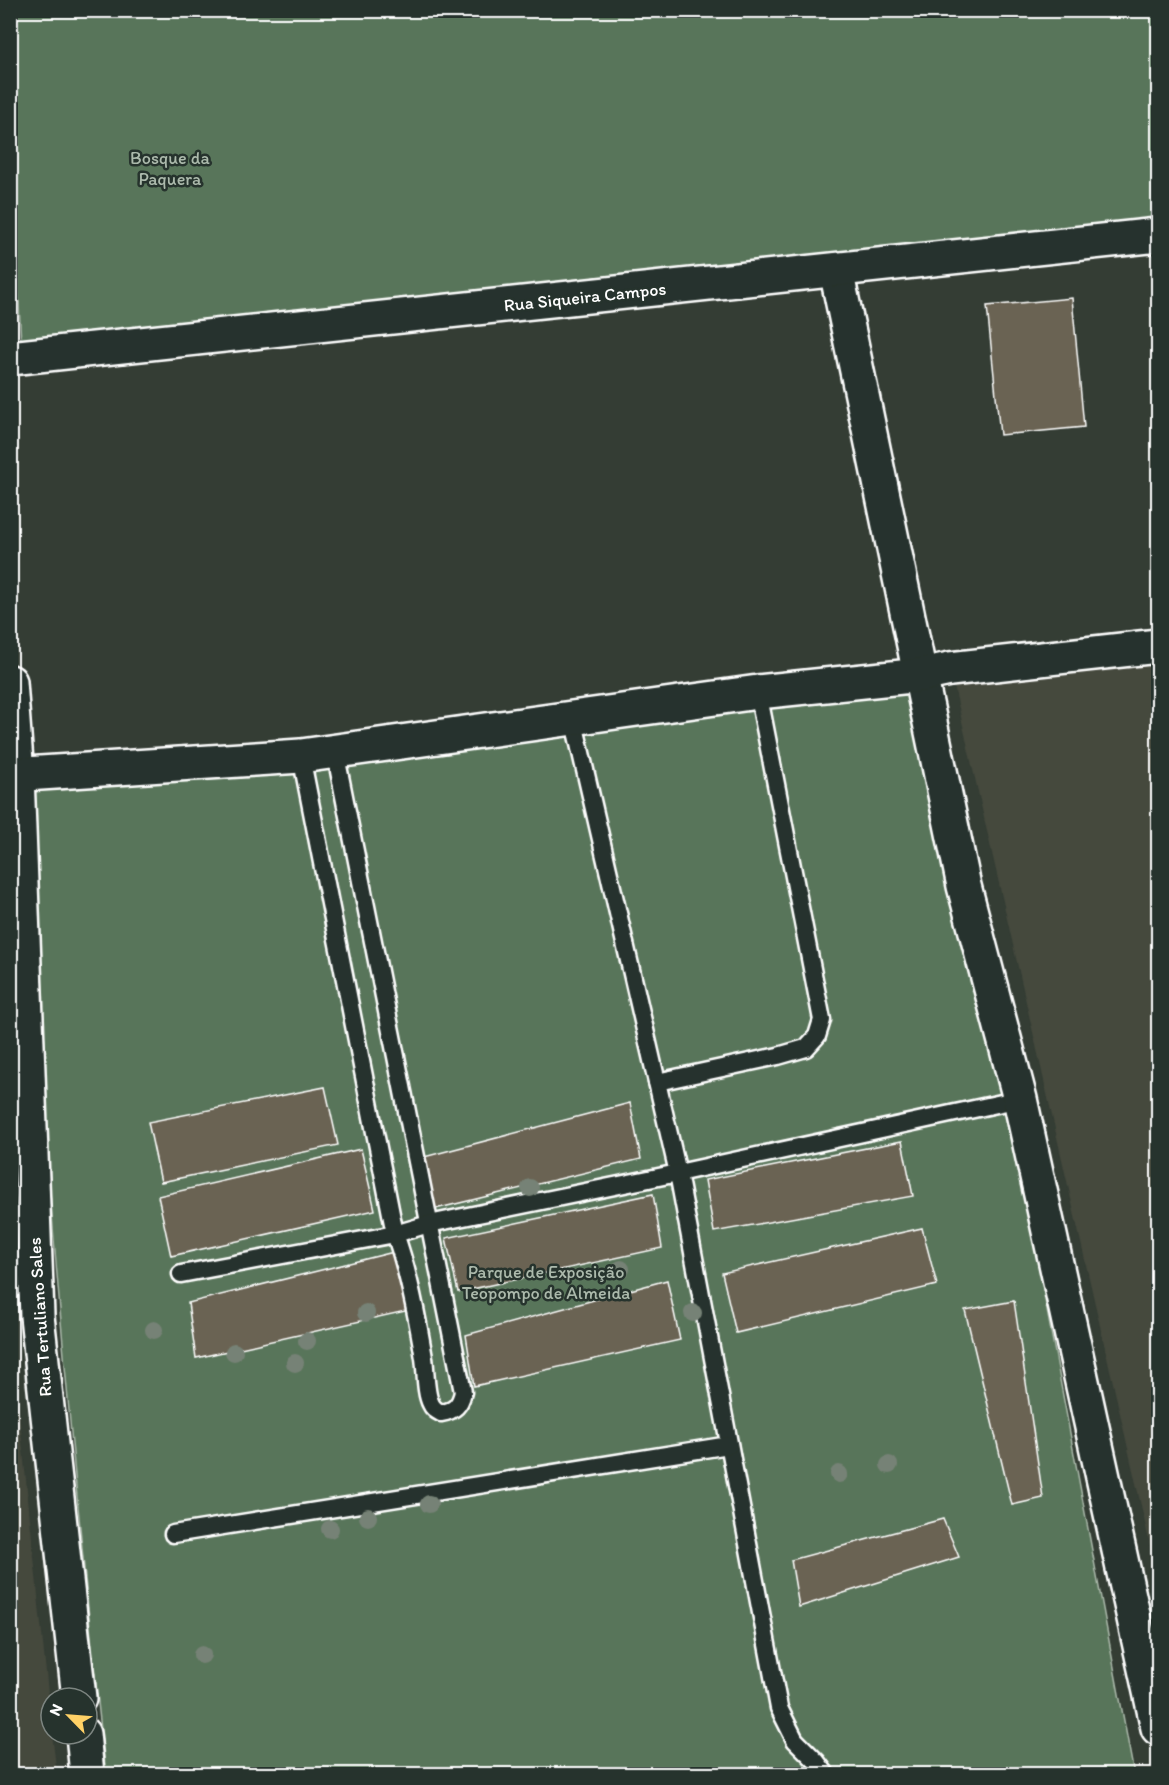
<svg xmlns="http://www.w3.org/2000/svg" width="1169" height="1785" viewBox="0 0 1169 1785" font-family="Itim,sans-serif">
<style>
.built{fill:#44483d}
.green{fill:#59745a;stroke:#acbaac;stroke-width:1.5}
.building{fill:#6a6352;stroke:#fff;stroke-width:1.5}
.lines{fill:none;stroke-linecap:round;stroke-linejoin:round}
.lane-casing{stroke:#fff;stroke-width:21}
.street-casing{stroke:#fff;stroke-width:38}
.secondary-casing{stroke:#fff;stroke-width:38}
.lane{stroke:#26332d;stroke-width:16}
.street{stroke:#26332d;stroke-width:33}
.secondary{stroke:#26332d;stroke-width:33}
.tree{fill:#768276}
.labels{text-anchor:middle;dominant-baseline:central;stroke-width:5;stroke-linejoin:round;paint-order:stroke}
.park-label{font-size:18px;fill:#acbaac;stroke:#26332d}
.street-label{font-size:18px;fill:#fff;stroke:#26332d}
</style>
<rect width="100%" height="100%" fill="#343d34"/>
<filter id="ink" filterUnits="userSpaceOnUse"><feTurbulence type="fractalNoise" baseFrequency=".0167" numOctaves="2"/><feDisplacementMap in="SourceGraphic" scale="12" xChannelSelector="R" yChannelSelector="G"/><feConvolveMatrix kernelMatrix="1 2 1 2 8 2 1 2 1" color-interpolation-filters="sRGB"/></filter>
<g filter="url(#ink)">
<!-- built -->
<g class="built">
<polygon points="1158,646 1158,1580 950,669"/>
<polygon points="11,1335 51,1721 51,1734 52,1734 57,1774 11,1774"/>
</g>
<!-- green -->
<g class="green">
<polygon points="10,11 1158,11 1158,218 21,344 11,147"/>
<path d="M927 671 1134 1774H106C68 1442 43 1108 17 775Z"/>
</g>
<!-- building -->
<g class="building">
<polygon points="1072,298 1084,427 1000,435 987,306"/>
<polygon points="325,1087 338,1145 161,1182 148,1122"/>
<polygon points="630,1103 641,1159 435,1209 424,1157"/>
<polygon points="902,1141 913,1196 714,1232 705,1180"/>
<polygon points="361,1149 375,1210 171,1256 158,1196"/>
<polygon points="653,1194 662,1248 458,1292 446,1238"/>
<polygon points="922,1228 937,1285 736,1333 722,1273"/>
<polygon points="398,1251 410,1310 196,1358 188,1303"/>
<polygon points="667,1280 680,1340 474,1386 466,1335"/>
<polygon points="1014,1301 1043,1498 1012,1505 965,1310"/>
<polygon points="943,1519 959,1557 799,1607 791,1560"/>
</g>
<g class="lines">
<defs>
<g id="lane">
<polyline points="573,718 678,1173 779,1708 795,1740 817,1762 826,1774"/>
<path d="M301 756 395 1234C409 1273 417 1316 424 1358 426 1370 425 1393 431 1404 433 1409 437 1411 441 1413 455 1411 460 1405 463 1392L335 751"/>
<polyline points="657,1082 778,1056 806,1048 817,1036 822,1020 758,692"/>
<polyline points="181,1274 395,1234 429,1224 678,1173 1020,1099"/>
<polyline points="173,1534 729,1445"/>
</g>
<g id="street">
<polyline points="836,270 964,886 1020,1099 1158,1728"/>
<polyline points="10,682 17,775 37,1316 79,1698"/>
<polyline points="10,775 301,756 758,692 921,675 950,669 1158,646"/>
<polyline points="83,1734 87,1774"/>
</g>
<polyline id="secondary" points="10,358 1158,235"/>
</defs>
<!-- lane casing -->
<use href="#lane" class="lane-casing"/>
<!-- street casing -->
<use href="#street" class="street-casing"/>
<!-- secondary casing -->
<use href="#secondary" class="secondary-casing"/>
<!-- lane -->
<use href="#lane" class="lane"/>
<!-- street -->
<use href="#street" class="street"/>
<!-- secondary -->
<use href="#secondary" class="secondary"/>
</g>
<!-- trees -->
<g class="tree">
<circle cx="530" cy="1188" r="9"/>
<circle cx="621" cy="1269" r="9"/>
<circle cx="366" cy="1313" r="9"/>
<circle cx="693" cy="1313" r="9"/>
<circle cx="154" cy="1330" r="9"/>
<circle cx="307" cy="1341" r="9"/>
<circle cx="234" cy="1352" r="9"/>
<circle cx="295" cy="1363" r="9"/>
<circle cx="889" cy="1465" r="9"/>
<circle cx="839" cy="1474" r="9"/>
<circle cx="429" cy="1504" r="9"/>
<circle cx="368" cy="1517" r="9"/>
<circle cx="330" cy="1529" r="9"/>
<circle cx="202" cy="1655" r="9"/>
</g>
</g>
<g class="labels">
<!-- park labels -->
<g class="park-label">
<text x="170" y="158">Bosque da<tspan x="170" dy="21">Paquera</tspan></text>
<text x="546" y="1272">Parque de Exposição<tspan x="546" dy="21">Teopompo de Almeida</tspan></text>
</g>
<!-- street labels -->
<g class="street-label">
<text transform="translate(585 297) rotate(-6)">Rua Siqueira Campos</text>
<text transform="translate(40 1317) rotate(-94)">Rua Tertuliano Sales</text>
</g>
</g>
<!-- margin -->
<rect width="1169" height="1785" fill="none" stroke="#26332d" stroke-width="36"/>
<rect x="18" y="18" width="1133" height="1749" fill="none" stroke="#fff" stroke-width="2" filter="url(#ink)"/>
<!-- north arrow -->
<g transform="translate(69 1716) rotate(295)"><circle r="28" fill="#26332d" stroke="#7d8581" stroke-width="1.5"/>
<path d="M0-4.5L10 22L0 15L-10 22Z" fill="#ffd166"/>
<text y="-9" font-size="16" font-weight="bold" text-anchor="middle" fill="#ffffff">N</text>
</g>
</svg>
